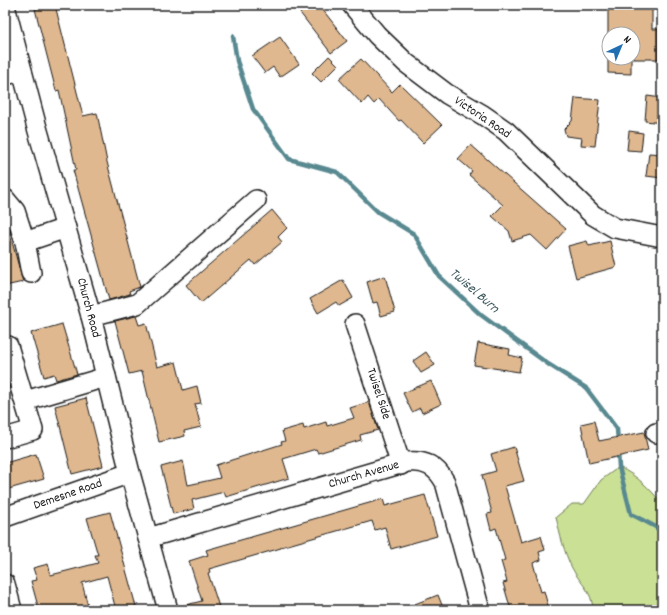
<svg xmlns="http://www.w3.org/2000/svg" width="667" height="615" viewBox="0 0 667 615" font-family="Dekko,sans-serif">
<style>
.green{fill:#c9e095;stroke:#727e58}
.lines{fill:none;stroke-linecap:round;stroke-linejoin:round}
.stream{stroke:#598990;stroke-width:4.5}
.building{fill:#dfb88f;stroke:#1c1c1c}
.minor-casing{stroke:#1c1c1c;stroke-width:22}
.minor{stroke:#fff;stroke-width:19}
.labels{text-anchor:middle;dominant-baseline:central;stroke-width:3;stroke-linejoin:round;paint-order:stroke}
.street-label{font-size:13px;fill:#1c1c1c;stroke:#fff}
.water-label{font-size:14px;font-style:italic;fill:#405b60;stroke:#fff}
</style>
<rect width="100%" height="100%" fill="#fff"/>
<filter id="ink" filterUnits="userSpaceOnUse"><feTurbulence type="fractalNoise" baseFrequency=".025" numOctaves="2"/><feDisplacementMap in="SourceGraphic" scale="8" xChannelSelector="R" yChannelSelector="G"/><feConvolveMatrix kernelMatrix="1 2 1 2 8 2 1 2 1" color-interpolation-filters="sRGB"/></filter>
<g filter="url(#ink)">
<!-- green -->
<path class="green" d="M619 467C636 475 651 489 662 504V610H593C592 590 581 585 572 568 564 552 560 535 556 517L572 504H584L601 480Z"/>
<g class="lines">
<!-- stream -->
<g class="stream">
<polyline points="233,36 237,61 253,109 289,159 337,172 378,212 414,234 439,276 481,315 548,364 586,388 617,429 618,442"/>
<polyline points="618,452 619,467 631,514 654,526 662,532"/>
<polyline points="660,610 662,606"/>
</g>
</g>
<!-- building -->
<g class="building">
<polygon points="50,5 55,5 83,116 97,113 107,162 140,287 129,291 130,294 109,300 73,170 76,170 59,90 56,91 35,9"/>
<polygon points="294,5 319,5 347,41 331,53"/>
<polygon points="608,5 652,5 652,29 658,29 658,59 633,59 633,34 608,34"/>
<polygon points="280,37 299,64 280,77 273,67 265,73 252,56"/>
<polygon points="329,56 338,65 321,82 312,73"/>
<polygon points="608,58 631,58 631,74 608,73"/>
<polygon points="361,59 392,92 400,84 442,125 423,143 401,120 399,121 379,99 374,104 368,97 362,104 339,79"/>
<polygon points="647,96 662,98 662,123 645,121"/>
<polygon points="575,98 600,100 595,146 581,145 582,138 566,136 564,129 572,121"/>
<polygon points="629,131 643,133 641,151 627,150"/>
<polygon points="471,145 566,229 547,250 531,235 512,241 509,231 492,216 503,205 469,175 472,171 458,159"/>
<polygon points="649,153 662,154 662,178 646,176"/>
<polygon points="272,210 287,228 278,237 282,242 255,265 251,260 201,303 186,285"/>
<polygon points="5,227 8,227 23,282 5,286"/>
<polygon points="587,241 589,246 610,241 616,267 576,278 568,246"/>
<polygon points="385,276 395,312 381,316 377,302 373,303 367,282"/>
<polygon points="343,280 353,298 339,306 336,302 318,313 310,299"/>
<polygon points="136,316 139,325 146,323 157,367 176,362 183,390 197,386 201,403 195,404 201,427 184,431 185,436 159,442 142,371 129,374 115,321"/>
<polygon points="62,324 77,374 56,380 54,374 44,377 31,333"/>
<polygon points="478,343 510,349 509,355 522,358 519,372 474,365"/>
<polygon points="426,352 435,365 421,373 413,361"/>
<polygon points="431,381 441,404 422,413 420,408 412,412 403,393"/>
<polygon points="86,398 103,466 72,474 55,406"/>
<polygon points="369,402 378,430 360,435 361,440 318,453 316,449 283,459 289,478 226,497 224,492 192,500 194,509 173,514 161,467 183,461 188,485 220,478 216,465 282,444 281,442 285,441 282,431 303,425 304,429 326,422 327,426 354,418 350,408"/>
<polygon points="594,421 599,441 644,432 648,450 589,463 581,424"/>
<polygon points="514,447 524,481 505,486 521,542 541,536 545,550 539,552 541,560 533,563 541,592 544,591 548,606 532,610 511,610 503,583 507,582 501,561 505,560 496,528 491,530 487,514 492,513 482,475 496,471 491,454"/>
<polygon points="36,454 44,479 5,490 5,463"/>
<polygon points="425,495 437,536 391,549 385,527 375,530 372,521 281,547 281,548 209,569 210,572 208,573 220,610 182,610 182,606 202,601 189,561 208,555 206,550 383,499 385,506"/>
<polygon points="110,512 137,610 116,610 107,576 82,583 89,610 39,610 31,581 37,580 33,568 48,564 51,575 98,563 95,555 98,555 87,518"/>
<polygon points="438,595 444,610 402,610 402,609"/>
</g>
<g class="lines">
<defs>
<g id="minor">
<polyline points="352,5 377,35 406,63 447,94 483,115 506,131 593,215 615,228 662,237"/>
<polyline points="5,6 36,124 91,316 130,473 168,610"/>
<polyline points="5,75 22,71"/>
<polyline points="5,199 15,211 25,242 31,273"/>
<polyline points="25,242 66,228"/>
<polyline points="91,316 137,304 256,200"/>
<polyline points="355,324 401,465"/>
<polyline points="25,401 106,377"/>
<polyline points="656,433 662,432"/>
<polyline points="5,438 33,430 8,346"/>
<polyline points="5,517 130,473"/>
<path d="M148 538 407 462C425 460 436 466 445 482L480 610"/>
<polyline points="5,584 12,610"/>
</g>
</defs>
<!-- minor casing -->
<use href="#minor" class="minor-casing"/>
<!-- minor -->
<use href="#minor" class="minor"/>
</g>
</g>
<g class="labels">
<!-- street labels -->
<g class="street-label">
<text transform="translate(482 118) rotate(34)">Victoria Road</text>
<text transform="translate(88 308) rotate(75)">Church Road</text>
<text transform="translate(378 394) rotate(72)">Twisel Side</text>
<text transform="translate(364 475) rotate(-16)">Church Avenue</text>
<text transform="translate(68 495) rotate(-19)">Demesne Road</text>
</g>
<!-- water labels -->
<g class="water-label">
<text transform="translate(474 291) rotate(41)">Twisel Burn</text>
</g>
</g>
<!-- margin -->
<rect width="667" height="615" fill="none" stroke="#fff" stroke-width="20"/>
<rect x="10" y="10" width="647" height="595" fill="none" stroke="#1c1c1c" stroke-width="1.5" filter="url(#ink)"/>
<!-- north arrow -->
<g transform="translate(621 46) rotate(44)"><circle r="19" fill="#ffffff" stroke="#a4a4a4"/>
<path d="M0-3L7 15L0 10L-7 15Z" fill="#1f6fb2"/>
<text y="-6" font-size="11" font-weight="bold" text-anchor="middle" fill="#1c1c1c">N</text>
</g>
</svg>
